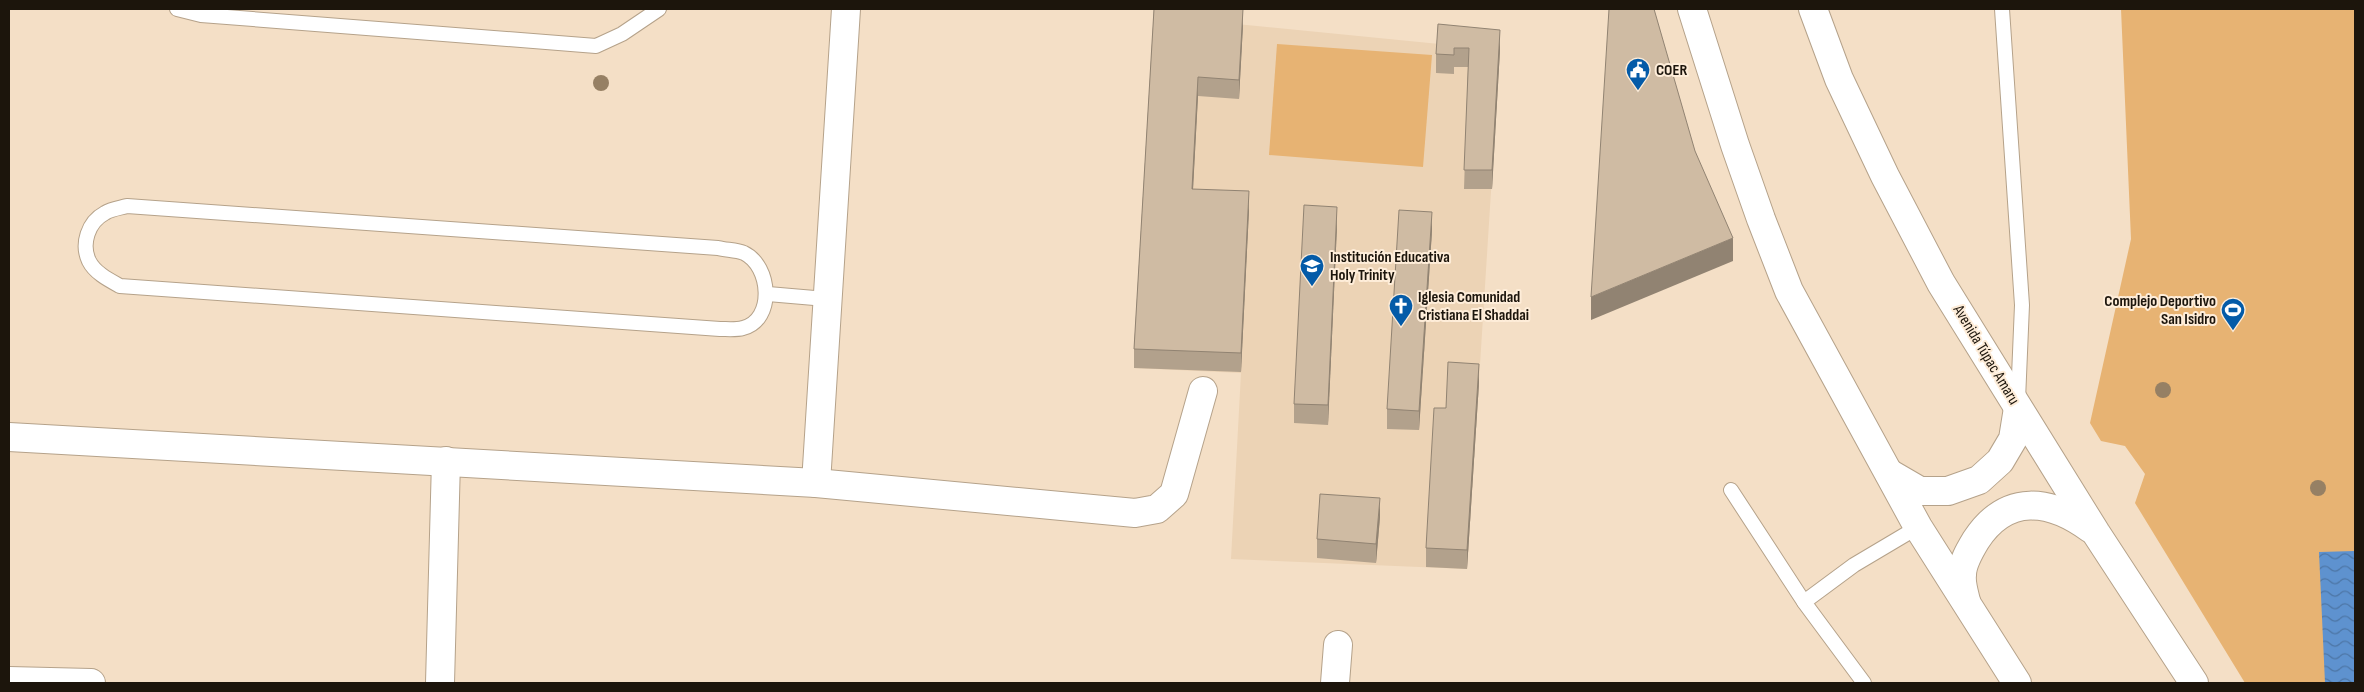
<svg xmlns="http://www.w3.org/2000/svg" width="2364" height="692" viewBox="0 0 2364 692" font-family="'Sofia Sans Condensed',sans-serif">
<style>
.built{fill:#ecd3b5}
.pitch{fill:#e7b373}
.water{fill:url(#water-waves)}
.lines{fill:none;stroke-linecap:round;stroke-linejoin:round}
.lane-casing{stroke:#b5a28a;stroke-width:16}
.street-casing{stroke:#b5a28a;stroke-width:30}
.secondary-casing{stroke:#b5a28a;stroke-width:30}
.lane{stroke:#fff;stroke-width:14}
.street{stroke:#fff;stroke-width:28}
.secondary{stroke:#fff;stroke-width:28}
.tree{fill:#968064}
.wall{fill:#b2a18c}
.shaded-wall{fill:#918372}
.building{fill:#cfbba3;stroke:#918372}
.labels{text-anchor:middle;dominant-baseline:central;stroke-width:4;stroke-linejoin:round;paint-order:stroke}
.poi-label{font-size:16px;font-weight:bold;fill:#1c150c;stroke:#feedd9;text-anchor:start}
.street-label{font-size:16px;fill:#1c150c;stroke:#feedd9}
</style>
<defs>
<pattern id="water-waves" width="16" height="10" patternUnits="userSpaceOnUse" patternTransform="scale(1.25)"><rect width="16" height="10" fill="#5e92cf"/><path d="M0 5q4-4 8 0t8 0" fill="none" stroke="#4d76a6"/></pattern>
</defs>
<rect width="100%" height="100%" fill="#f4dfc6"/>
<!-- built -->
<polygon class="built" points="1155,16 1500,50 1467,569 1231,559 1241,373 1134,368"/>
<!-- pitch -->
<g class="pitch">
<polygon points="2121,9 2355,9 2355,683 2245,683 2135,503 2145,474 2125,446 2101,441 2090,423 2131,239"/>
<polygon points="1277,44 1432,55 1423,167 1269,155"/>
</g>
<!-- water -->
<polygon class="water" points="2355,551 2355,683 2325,683 2319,552"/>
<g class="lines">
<defs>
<g id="lane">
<polyline points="177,9 201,15 596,46 622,34 659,9"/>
<polyline points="2002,9 2022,305 2018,400"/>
<path d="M127 206 718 248C726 250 737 250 744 253 771 266 775 320 743 328 736 330 727 329 720 329L120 286C109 280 95 273 89 261 81 244 88 222 105 213 111 209 120 208 127 206Z"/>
<polyline points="768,294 826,299"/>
<polyline points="1731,490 1804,602"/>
<polyline points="1864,683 1804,602 1854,565 1918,527"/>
</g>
<g id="street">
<polyline points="9,437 816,483 1135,513 1157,509 1174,494 1203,391"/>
<polyline points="816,483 846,9"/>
<polyline points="9,681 91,683"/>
<polyline points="440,683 446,461"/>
<polyline points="1335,683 1338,645"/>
</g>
<g id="secondary">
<polyline points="1692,9 1735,145 1761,219 1789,291 1918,527 2017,683"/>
<polyline points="1813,9 1839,79 1885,176 1941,283 2096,533 2194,683"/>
<polyline points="1889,473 1920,491 1948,491 1979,480 2000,461 2013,439 2018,408"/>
<path d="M1966 601C1964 593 1961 583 1962 575 1962 563 1970 550 1976 540 2007 493 2050 499 2091 529"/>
</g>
</defs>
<!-- lane casing -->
<use href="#lane" class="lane-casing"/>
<!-- street casing -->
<use href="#street" class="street-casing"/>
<!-- secondary casing -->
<use href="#secondary" class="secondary-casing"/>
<!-- lane -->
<use href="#lane" class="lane"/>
<!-- street -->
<use href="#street" class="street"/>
<!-- secondary -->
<use href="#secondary" class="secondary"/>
</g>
<!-- trees -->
<g class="tree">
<circle cx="601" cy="83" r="8"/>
<circle cx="2163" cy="390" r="8"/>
<circle cx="2318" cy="488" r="8"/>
</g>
<!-- wall -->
<g class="wall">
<polygon points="1154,9 1243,25 1239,99 1198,96 1193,189 1249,210 1241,372 1134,368 1134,349"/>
<polygon points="1438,24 1500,50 1492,189 1464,189 1468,67 1454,67 1454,74 1436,73 1436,54"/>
<polygon points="1337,226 1328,425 1294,423 1294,404"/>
<polygon points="1432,231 1419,430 1387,429 1387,409"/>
<polygon points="1479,383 1467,569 1426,567 1426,548"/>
<polygon points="1380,517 1376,563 1317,558 1317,539"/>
</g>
<!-- shaded-wall -->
<g class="shaded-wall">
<polygon points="1243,9 1243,25 1239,99 1239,80"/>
<polygon points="1500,30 1500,50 1492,189 1492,170"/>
<polygon points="1198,77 1198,96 1192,208 1192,189"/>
<polygon points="1249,191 1249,210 1241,372 1241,353"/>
<polygon points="1337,207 1337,226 1328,425 1328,405"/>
<polygon points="1432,212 1432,231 1419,430 1419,411"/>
<polygon points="1733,238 1733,261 1591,320 1591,297"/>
<polygon points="1479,364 1479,383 1467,569 1467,550"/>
<polygon points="1380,498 1380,517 1376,563 1376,544"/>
</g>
<!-- building -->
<g class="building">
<polygon points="1154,9 1243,9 1239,80 1198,77 1192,189 1249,191 1241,353 1134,349"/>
<polygon points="1609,9 1654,9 1695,151 1733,238 1591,297"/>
<polygon points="1438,24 1500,30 1492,170 1464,170 1469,48 1454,48 1454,55 1436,54"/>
<polygon points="1304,205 1337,207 1328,405 1294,404"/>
<polygon points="1399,210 1432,212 1419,411 1387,409"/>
<polygon points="1448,362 1479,364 1467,550 1426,548 1434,408 1446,408"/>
<polygon points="1320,494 1380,498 1376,544 1317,539"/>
</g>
<!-- icons -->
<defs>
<symbol id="civic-pin" viewBox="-11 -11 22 30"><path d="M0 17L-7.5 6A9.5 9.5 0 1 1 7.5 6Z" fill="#045ba8" stroke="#feedd9"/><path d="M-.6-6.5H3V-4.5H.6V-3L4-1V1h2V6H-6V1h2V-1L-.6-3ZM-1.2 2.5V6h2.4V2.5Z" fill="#fff"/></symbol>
<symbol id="school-pin" viewBox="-11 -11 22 30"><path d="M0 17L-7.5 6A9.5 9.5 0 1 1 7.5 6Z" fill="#045ba8" stroke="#feedd9"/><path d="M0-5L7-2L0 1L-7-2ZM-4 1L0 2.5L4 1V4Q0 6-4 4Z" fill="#fff"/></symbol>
<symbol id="church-pin" viewBox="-11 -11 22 30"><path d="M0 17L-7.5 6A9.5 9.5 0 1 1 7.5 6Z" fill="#045ba8" stroke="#feedd9"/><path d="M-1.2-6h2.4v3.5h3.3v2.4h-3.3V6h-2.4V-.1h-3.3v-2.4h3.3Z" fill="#fff"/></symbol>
<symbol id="stadium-pin" viewBox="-11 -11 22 30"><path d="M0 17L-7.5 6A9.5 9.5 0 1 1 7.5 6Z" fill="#045ba8" stroke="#feedd9"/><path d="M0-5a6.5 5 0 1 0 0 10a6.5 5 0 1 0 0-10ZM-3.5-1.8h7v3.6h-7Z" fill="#fff"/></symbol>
</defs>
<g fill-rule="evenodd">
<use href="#civic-pin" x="1624" y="56" width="28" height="38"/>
<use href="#school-pin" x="1298" y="252" width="28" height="38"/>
<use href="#church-pin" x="1387" y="292" width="28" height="38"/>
<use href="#stadium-pin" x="2219" y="296" width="28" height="38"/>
</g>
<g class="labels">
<!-- poi labels -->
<g class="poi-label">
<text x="1656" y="70">COER</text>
<text x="1330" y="257">Institución Educativa<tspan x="1330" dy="18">Holy Trinity</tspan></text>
<text x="1418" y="297">Iglesia Comunidad<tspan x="1418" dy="18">Cristiana El Shaddai</tspan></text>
<text x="2216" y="301" text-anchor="end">Complejo Deportivo<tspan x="2216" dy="18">San Isidro</tspan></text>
</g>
<!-- street labels -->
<g class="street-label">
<text transform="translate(1986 355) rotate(59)">Avenida Túpac Amaru</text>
</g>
</g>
<!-- border -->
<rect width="2364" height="692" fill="none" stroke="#1c150c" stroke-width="20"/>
</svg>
